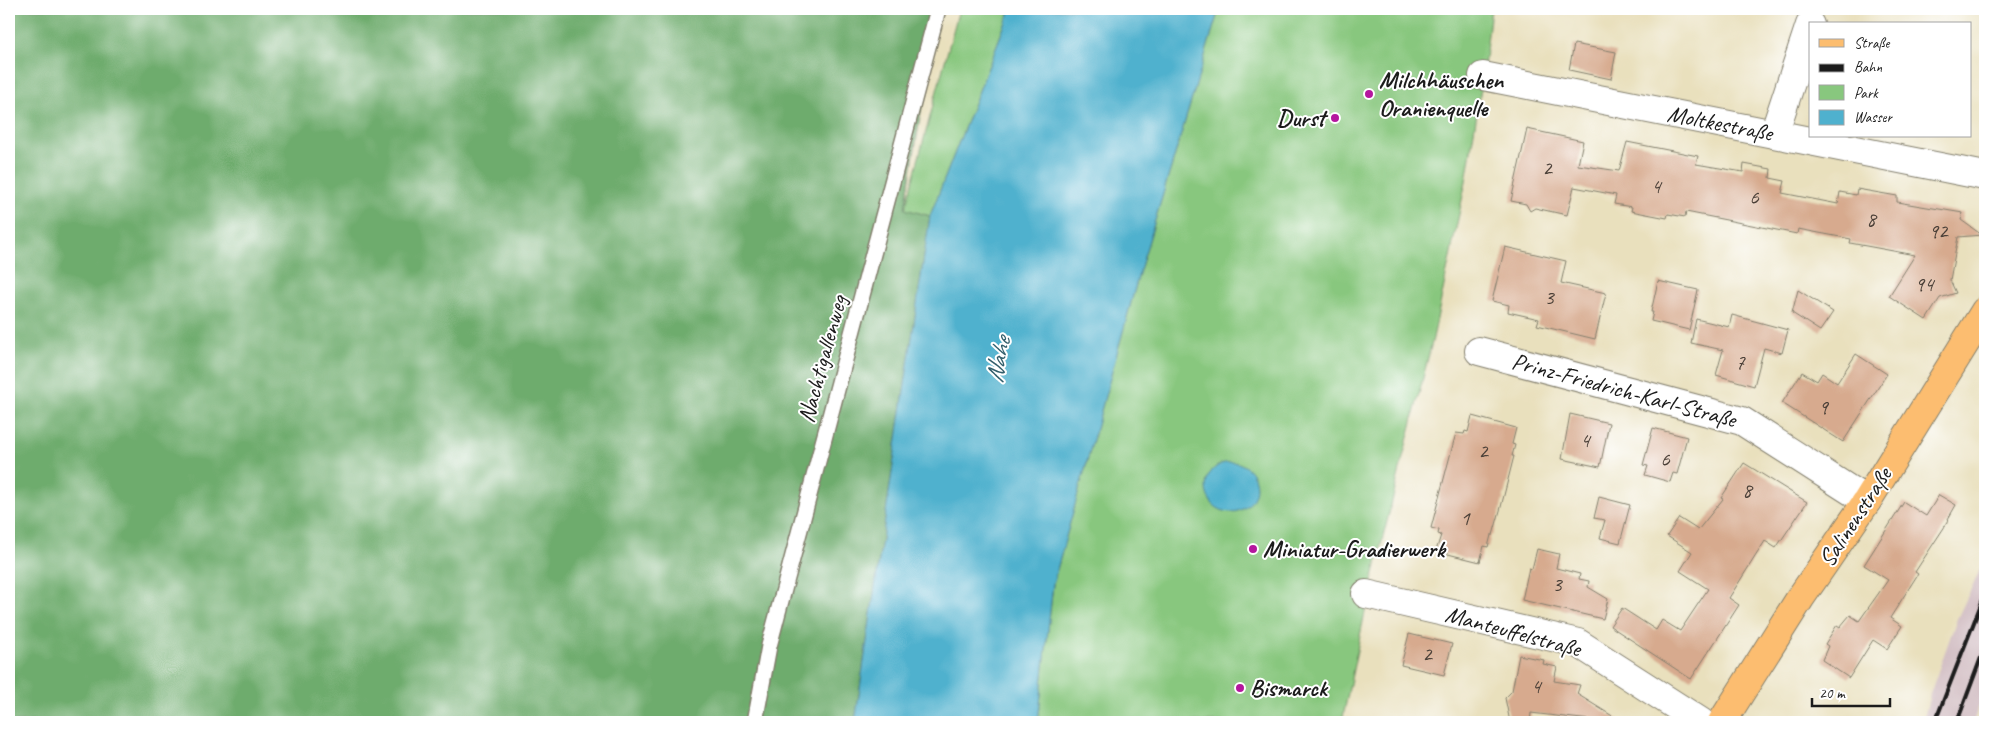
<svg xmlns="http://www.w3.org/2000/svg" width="1994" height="731" viewBox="0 0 1994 731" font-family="Caveat,sans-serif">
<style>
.industrial{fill:#d2bec3}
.green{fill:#88c77e;stroke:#52724d}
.forest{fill:#6eac6d;stroke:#456444}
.water{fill:#4fb1ce;stroke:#366675}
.building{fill:#d7aa8e}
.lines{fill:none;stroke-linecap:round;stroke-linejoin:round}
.service-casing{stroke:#827e6c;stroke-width:18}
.minor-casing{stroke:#827e6c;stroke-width:30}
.primary-casing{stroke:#827e6c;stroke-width:30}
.service{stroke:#fff;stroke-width:15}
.minor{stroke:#fff;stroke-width:28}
.primary{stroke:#fcbd6f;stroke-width:28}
.rail{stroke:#1c1c1c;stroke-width:4}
.poi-dot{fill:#b5179e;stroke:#fff;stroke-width:2}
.labels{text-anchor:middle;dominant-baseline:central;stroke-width:4;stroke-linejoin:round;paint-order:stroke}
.number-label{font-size:21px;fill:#4b4038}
.poi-label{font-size:24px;font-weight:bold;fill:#1c1c1c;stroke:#fff;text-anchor:start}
.street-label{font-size:24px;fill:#1c1c1c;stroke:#fff}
.water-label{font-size:25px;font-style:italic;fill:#335f6c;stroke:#fff}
</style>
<rect width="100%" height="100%" fill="#fff"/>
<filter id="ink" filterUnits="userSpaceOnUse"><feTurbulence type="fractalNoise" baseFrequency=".02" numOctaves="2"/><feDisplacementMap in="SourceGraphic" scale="10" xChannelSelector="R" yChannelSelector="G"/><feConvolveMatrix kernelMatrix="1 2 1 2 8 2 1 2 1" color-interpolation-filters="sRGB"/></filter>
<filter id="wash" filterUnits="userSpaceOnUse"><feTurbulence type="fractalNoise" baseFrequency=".0096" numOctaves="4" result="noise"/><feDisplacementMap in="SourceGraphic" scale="20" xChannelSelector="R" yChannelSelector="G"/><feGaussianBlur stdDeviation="1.12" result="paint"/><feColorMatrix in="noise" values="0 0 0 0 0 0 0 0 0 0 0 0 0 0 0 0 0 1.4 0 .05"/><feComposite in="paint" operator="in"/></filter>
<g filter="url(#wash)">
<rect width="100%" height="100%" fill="#e9e0bd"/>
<!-- industrial -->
<polygon class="industrial" points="1985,559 1985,691 1973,722 1923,722 1930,694 1956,621"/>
<!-- green -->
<g class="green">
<polygon points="959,9 1011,9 930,216 905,209"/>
<polygon points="1219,9 1491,9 1483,76 1466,181 1433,338 1369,593 1342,722 1038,722 1053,584 1140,270"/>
</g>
<!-- forest -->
<polygon class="forest" points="9,9 938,9 905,209 930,216 855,722 9,722"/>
<!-- water -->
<g class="water">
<polygon points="1011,9 1219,9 1140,270 1053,584 1038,722 855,722 930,216"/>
<circle cx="1231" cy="487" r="25"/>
</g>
<g id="blocks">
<!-- building -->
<g class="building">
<polygon points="1574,44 1616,52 1611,79 1569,70"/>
<polygon points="1527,129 1583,141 1578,165 1619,171 1627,142 1698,156 1696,164 1743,172 1744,164 1771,169 1770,178 1785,181 1782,193 1838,204 1840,192 1856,195 1857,189 1897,196 1897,202 1963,213 1961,220 1982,235 1958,237 1950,280 1956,293 1940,298 1926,320 1889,296 1915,255 1850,243 1851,239 1798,229 1797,234 1686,212 1685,217 1668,214 1667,218 1631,211 1632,207 1614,204 1616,195 1574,187 1567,215 1535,208 1530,211 1526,204 1511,201"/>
<polygon points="1505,247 1566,261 1561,283 1606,293 1595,339 1537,325 1539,319 1508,312 1509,305 1492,301"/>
<polygon points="1658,281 1698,290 1689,330 1651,321 1653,312 1651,312"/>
<polygon points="1798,290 1833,312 1820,331 1792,313"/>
<polygon points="1732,315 1788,330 1782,353 1764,348 1754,386 1716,375 1723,350 1691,343 1696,319 1729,327"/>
<polygon points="1856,354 1887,374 1843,442 1782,403 1802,372 1817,381 1822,373 1837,383"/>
<polygon points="1570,414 1609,423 1600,467 1562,459"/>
<polygon points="1472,416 1516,428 1512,444 1515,445 1512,456 1514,456 1501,507 1493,535 1491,535 1488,547 1484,546 1480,562 1436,551 1441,535 1438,534 1439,530 1431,528 1456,433 1464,434 1465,431 1468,432"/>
<polygon points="1653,428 1687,437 1677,474 1673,473 1670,482 1645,475 1648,466 1643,465"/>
<polygon points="1744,463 1807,502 1776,548 1765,541 1729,598 1739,605 1691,679 1610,626 1622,608 1656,630 1662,620 1680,631 1708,589 1680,571 1692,552 1667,536 1679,518 1698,530 1723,499 1721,498"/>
<polygon points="1939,495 1956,505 1948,519 1949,520 1915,572 1918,574 1890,618 1902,626 1887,649 1873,640 1849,678 1822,660 1828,646 1825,644 1837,625 1840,627 1850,615 1859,621 1888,580 1864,565 1904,502 1926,516"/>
<polygon points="1599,497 1630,505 1620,543 1600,538 1605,520 1594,518"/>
<polygon points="1537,549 1559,554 1556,568 1580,574 1579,579 1589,581 1588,587 1608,599 1603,619 1522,600 1529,568 1532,569"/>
<polygon points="1409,634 1452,644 1444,675 1401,665"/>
<polygon points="1519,655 1544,660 1543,664 1557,667 1554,681 1580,685 1577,694 1622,722 1607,722 1531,713 1530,722 1510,722 1505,698 1512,691"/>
</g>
</g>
</g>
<g filter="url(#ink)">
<use href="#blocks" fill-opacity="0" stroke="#827e6c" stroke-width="1"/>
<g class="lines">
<defs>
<polyline id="service" points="755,722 769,646 938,9"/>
<g id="minor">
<polyline points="1483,76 1985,176"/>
<polyline points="1774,134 1810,25"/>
<polyline points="1479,351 1742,421 1867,501"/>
<polyline points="1366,594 1578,643 1701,722"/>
</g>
<polyline id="primary" points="1722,722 1801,597 1867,501 1985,311"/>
</defs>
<!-- service casing -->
<use href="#service" class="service-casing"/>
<!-- minor casing -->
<use href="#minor" class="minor-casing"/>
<!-- primary casing -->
<use href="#primary" class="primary-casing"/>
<!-- service -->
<use href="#service" class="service"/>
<!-- minor -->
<use href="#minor" class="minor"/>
<!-- primary -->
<use href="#primary" class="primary"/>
<!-- rail -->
<g class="rail">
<polyline points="1935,722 1985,594"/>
<polyline points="1957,722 1985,647"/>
</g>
</g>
</g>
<!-- markers -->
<g class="poi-dot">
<circle cx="1369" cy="94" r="5"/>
<circle cx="1335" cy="118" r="5"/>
<circle cx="1253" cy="549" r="5"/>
<circle cx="1240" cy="688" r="5"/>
</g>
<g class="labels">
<!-- number labels -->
<g class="number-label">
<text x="1547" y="168">2</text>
<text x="1656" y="186">4</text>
<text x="1754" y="197">6</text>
<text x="1871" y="219">8</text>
<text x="1938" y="231">92</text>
<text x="1924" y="284">94</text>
<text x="1549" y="297">3</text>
<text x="1740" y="362">7</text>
<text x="1823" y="407">9</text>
<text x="1585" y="440">4</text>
<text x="1483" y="451">2</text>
<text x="1665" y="459">6</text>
<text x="1747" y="490">8</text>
<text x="1465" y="518">1</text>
<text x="1557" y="584">3</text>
<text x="1427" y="654">2</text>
<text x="1536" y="686">4</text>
</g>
<!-- poi labels -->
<g class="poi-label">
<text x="1379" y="80">Milchhäuschen<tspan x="1379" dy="28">Oranienquelle</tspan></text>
<text x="1325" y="118" text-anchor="end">Durst</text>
<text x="1263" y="549">Miniatur-Gradierwerk</text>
<text x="1250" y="688">Bismarck</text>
</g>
<!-- street labels -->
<g class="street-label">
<text transform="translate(1720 123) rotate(11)">Moltkestraße</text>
<text transform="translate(822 359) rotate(-75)">Nachtigallenweg</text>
<text transform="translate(1624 390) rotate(15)">Prinz-Friedrich-Karl-Straße</text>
<text transform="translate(1855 517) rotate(-57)">Salinenstraße</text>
<text transform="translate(1513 631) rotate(15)">Manteuffelstraße</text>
</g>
<!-- water labels -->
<g class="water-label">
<text transform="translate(998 360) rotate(-79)">Nahe</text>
</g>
</g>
<!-- margin -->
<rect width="1994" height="731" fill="none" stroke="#fff" stroke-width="30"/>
<!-- legend -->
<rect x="1809" y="22" width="162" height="115" fill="#ffffff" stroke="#a4a4a4"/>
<rect x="1819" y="39" width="25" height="8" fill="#fcbd6f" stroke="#a4a4a4"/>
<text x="1854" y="48" font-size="15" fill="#1c1c1c">Straße</text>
<rect x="1819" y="64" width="25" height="8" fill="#1c1c1c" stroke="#a4a4a4"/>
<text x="1854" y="72" font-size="15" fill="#1c1c1c">Bahn</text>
<rect x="1819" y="85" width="25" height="15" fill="#88c77e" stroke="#a4a4a4"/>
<text x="1854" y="98" font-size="15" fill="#1c1c1c">Park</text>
<rect x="1819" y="110" width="25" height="15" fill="#4fb1ce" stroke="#a4a4a4"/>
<text x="1854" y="122" font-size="15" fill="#1c1c1c">Wasser</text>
<!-- scale -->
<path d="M1812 698v8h78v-8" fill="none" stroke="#1c1c1c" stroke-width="2.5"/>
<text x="1819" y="698" font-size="15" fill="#1c1c1c" stroke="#ffffff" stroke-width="4" paint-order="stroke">20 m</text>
</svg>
